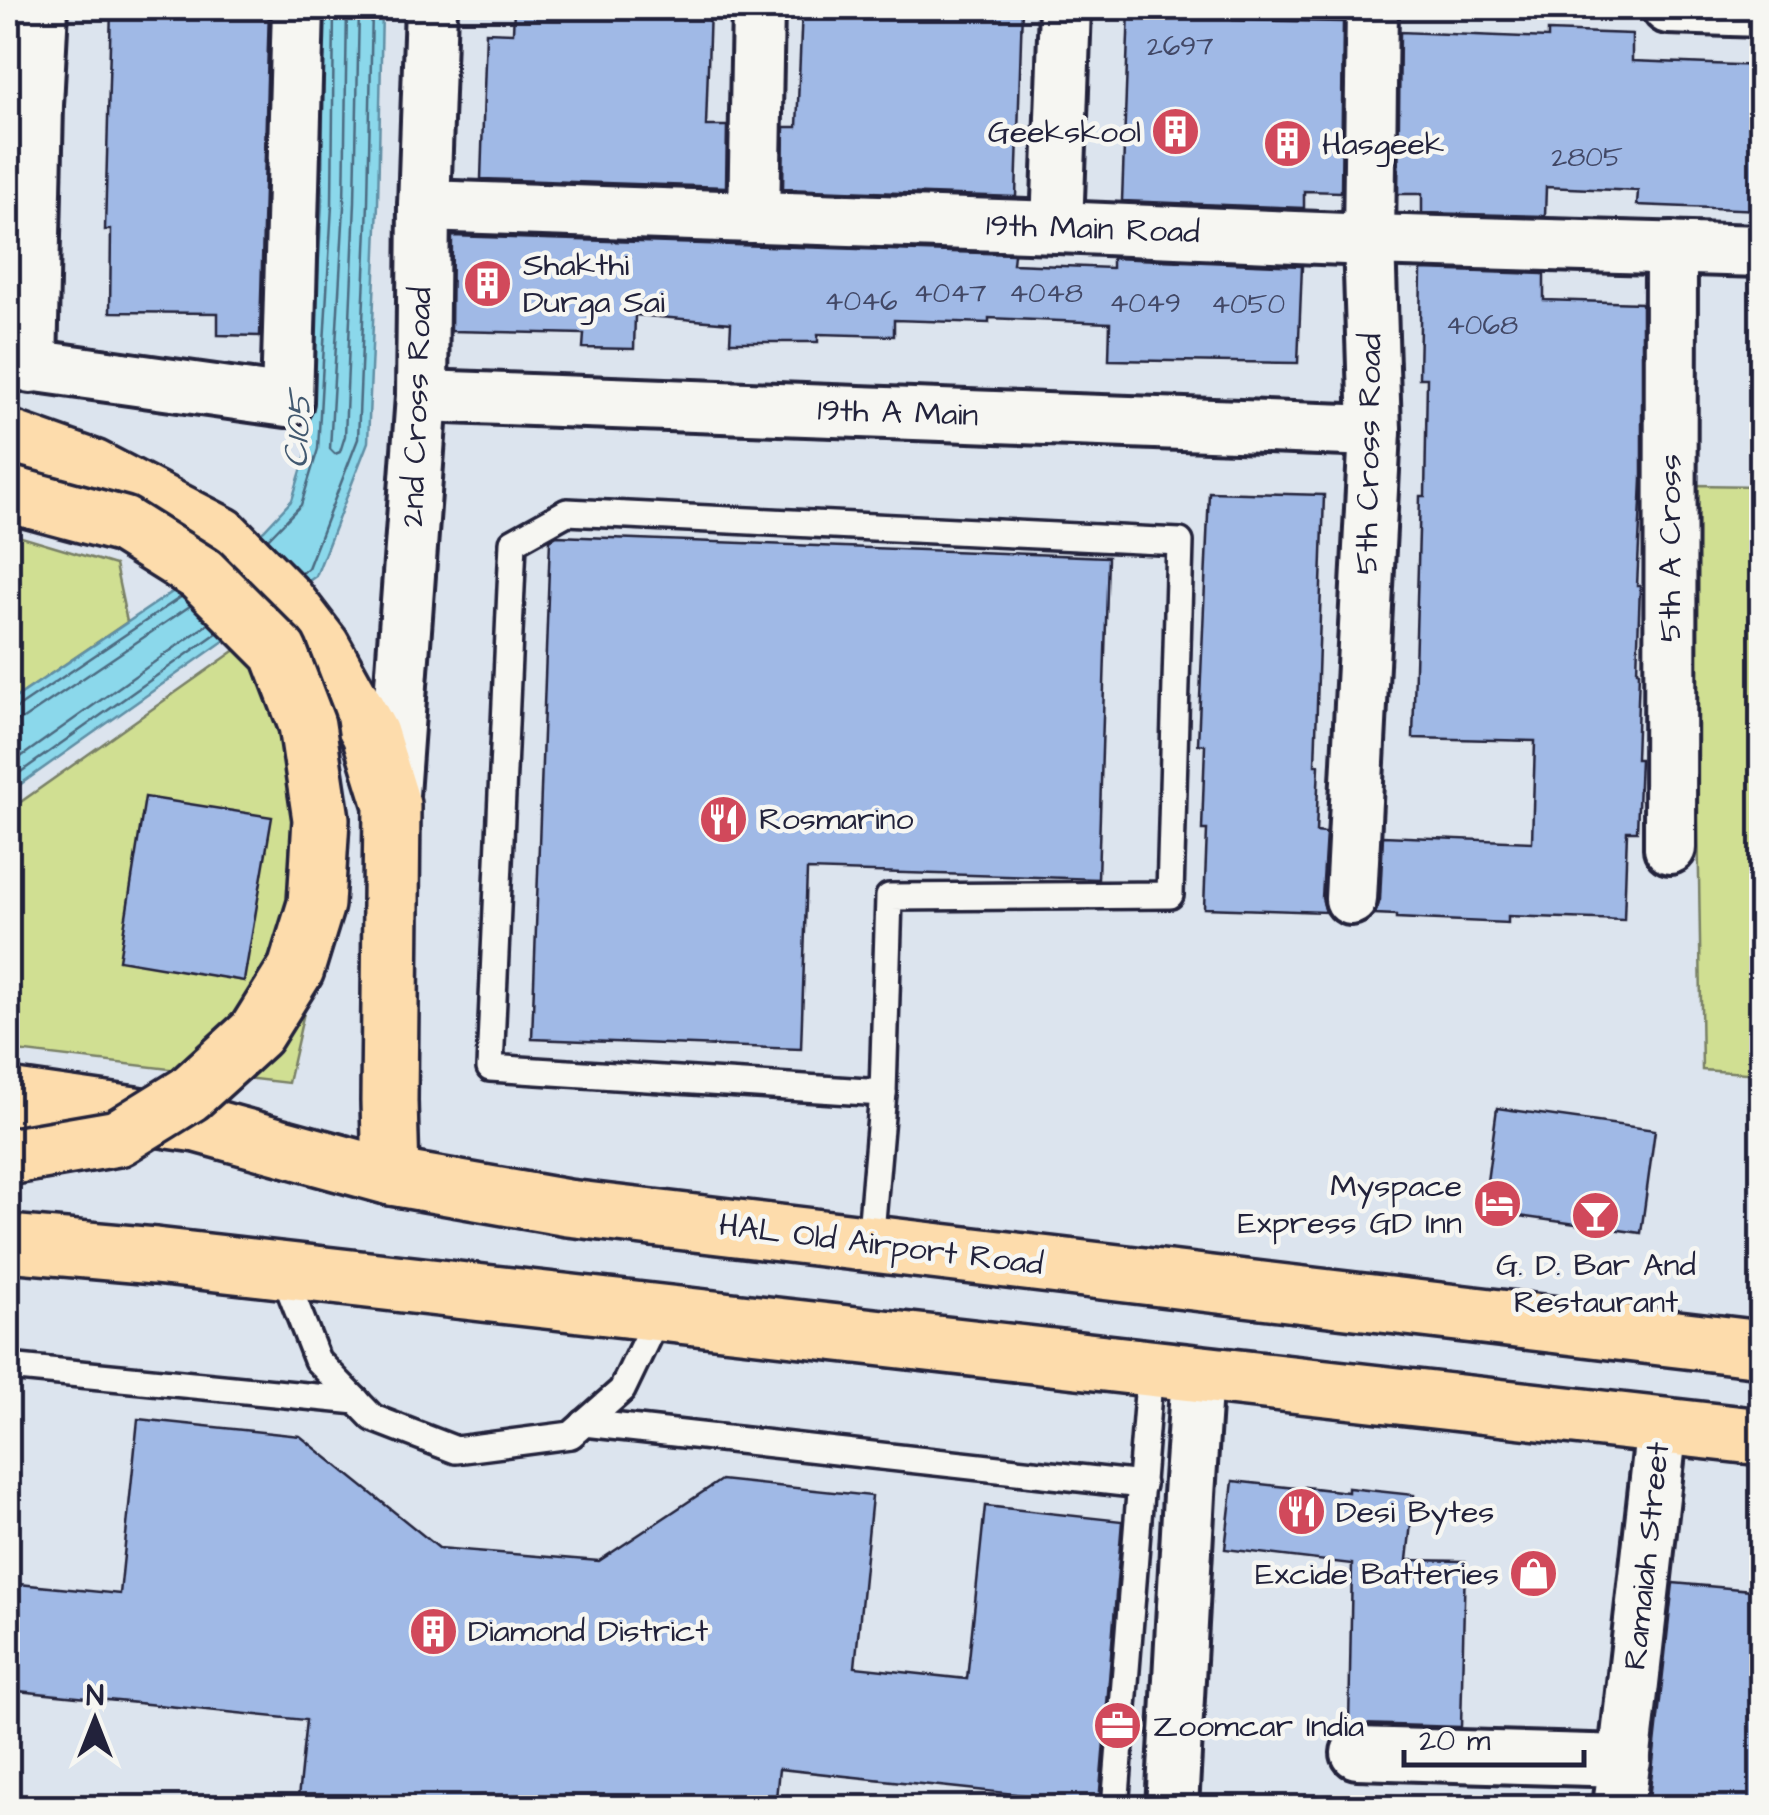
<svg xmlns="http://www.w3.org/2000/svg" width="1769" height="1815" viewBox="0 0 1769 1815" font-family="'Architects Daughter',sans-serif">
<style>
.green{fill:#d0df92;stroke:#798066;stroke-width:2.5}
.water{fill:#8bd8eb;stroke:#618fa5;stroke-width:2.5}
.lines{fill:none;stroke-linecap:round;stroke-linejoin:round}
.shore{stroke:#4c6b81;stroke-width:2.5}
.building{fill:#a0b9e6;stroke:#22223b;stroke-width:2.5}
.lane-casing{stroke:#22223b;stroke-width:32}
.street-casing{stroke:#22223b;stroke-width:58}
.primary-casing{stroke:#22223b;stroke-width:62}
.lane{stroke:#f6f6f2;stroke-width:25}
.street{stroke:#f6f6f2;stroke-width:50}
.primary{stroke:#fddcac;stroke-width:55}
.primary-bridge-casing{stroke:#22223b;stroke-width:62;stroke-linecap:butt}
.primary-bridge{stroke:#fddcac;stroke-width:55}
.labels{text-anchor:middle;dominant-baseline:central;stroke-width:9;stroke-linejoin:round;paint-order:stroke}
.number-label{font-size:28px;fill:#424866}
.poi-label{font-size:32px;fill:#22223b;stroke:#f6f6f2;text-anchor:start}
.street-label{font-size:32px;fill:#22223b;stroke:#f6f6f2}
.water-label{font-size:35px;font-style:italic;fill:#425970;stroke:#f6f6f2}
</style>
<rect width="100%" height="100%" fill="#dce4ee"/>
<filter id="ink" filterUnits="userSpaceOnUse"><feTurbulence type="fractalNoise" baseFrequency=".01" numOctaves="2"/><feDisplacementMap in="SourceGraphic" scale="20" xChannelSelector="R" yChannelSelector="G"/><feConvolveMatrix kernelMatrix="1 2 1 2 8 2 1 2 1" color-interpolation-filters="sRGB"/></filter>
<g filter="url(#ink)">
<!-- green -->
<g class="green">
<polygon points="1693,485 1761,486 1761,1074 1702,1070"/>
<polygon points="8,533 115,565 127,622 8,703"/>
<polygon points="254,637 329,902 288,1083 8,1050 8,811"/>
</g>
<!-- water -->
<polygon class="water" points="324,8 382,8 378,203 368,442 316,576 8,793 8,703 264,530 292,500 308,448 322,205"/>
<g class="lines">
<!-- shore -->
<g class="shore">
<polyline points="347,8 344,206 330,449 335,454 340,452 345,436 355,202 359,8"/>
<polyline points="268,539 301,505 318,449 332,205 334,8"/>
<polyline points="302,573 308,568 358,439 368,203 372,8"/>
<polyline points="8,710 17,708 181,597"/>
<polyline points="8,723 23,719 190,606"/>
<polyline points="8,766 208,624"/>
<polyline points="8,781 217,633"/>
</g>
</g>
<!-- building -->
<g class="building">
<polygon points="111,8 269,8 260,336 218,335 218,313 110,312 111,230 105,230"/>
<polygon points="514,8 710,8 706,126 727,126 726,187 481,179 486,32 513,33"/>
<polygon points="802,8 1022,8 1016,197 783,189 784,127 797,127"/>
<polygon points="1129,8 1234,10 1233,20 1343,22 1341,192 1304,191 1304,208 1122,201"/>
<polygon points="1548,31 1632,34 1632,61 1762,66 1762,210 1637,205 1638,191 1546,187 1545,216 1422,213 1422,194 1398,194 1400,32 1548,38"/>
<polygon points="452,236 1014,254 1013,264 1112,268 1112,258 1302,266 1298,363 1109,360 1110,323 989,318 989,323 894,320 894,336 818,334 818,342 730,342 731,323 635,315 634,349 583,348 584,334 451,331"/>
<polygon points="1421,270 1544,274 1544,300 1642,303 1642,480 1637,586 1640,586 1637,671 1639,672 1636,759 1640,759 1637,831 1627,831 1624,920 1508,916 1508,923 1396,918 1396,915 1375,914 1380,900 1383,836 1532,842 1535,741 1413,738 1420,496 1425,496 1427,378 1419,378"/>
<polygon points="1209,492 1324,495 1315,765 1319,765 1316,832 1326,833 1322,898 1326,912 1204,908 1207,830 1202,830 1205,745 1198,744"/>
<polygon points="557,536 1108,557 1098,879 807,870 801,1049 532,1039 550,540"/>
<polygon points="145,797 272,817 244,981 119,960"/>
<polygon points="1497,1108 1655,1130 1641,1233 1483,1211"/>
<polygon points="138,1419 300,1436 439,1548 599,1561 721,1480 872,1496 855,1667 967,1679 985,1506 1122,1521 1099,1803 779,1769 775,1808 297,1808 306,1720 8,1690 8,1583 120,1594"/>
<polygon points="1233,1481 1305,1489 1305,1487 1348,1492 1348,1488 1414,1495 1407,1560 1465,1561 1461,1727 1358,1724 1349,1726 1352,1564 1225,1549"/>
<polygon points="1673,1583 1762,1591 1762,1669 1756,1735 1762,1735 1757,1808 1648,1808"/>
</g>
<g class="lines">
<defs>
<g id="lane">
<polygon points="567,512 1180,542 1170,895 889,897 883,1093 490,1068 513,542"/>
<polyline points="870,1244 883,1093"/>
<polyline points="282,1270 317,1360 373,1418 456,1450 571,1435 622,1390 659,1313"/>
<polyline points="8,1367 357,1401"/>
<polyline points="584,1423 1142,1485"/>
<polyline points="1115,1808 1150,1368"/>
</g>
<g id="street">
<polyline points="1668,8 1762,11"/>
<polyline points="424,206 1057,227 1369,240 1762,251"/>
<polyline points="754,217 758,8"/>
<polyline points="1057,227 1065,8"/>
<polyline points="8,362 287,401 298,8"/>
<polyline points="31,367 37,105 42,8"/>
<polyline points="422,396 1375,431"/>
<polyline points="393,795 422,396 424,206 431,8"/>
<polyline points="1670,848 1671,248"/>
<polyline points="1351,899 1375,431 1369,240 1372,8"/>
<polyline points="1357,1753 1625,1761"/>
<polyline points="1172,1808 1189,1495 1197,1374"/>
<polyline points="1619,1808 1662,1425"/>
</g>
<g id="primary">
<polyline points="8,438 93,468 222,535 286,600 322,647 370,734 392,805 389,1101 391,1177"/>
<polyline points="8,1097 197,1124 391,1177 568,1208 1762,1349"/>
<polyline points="8,1243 155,1256 1762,1437"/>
</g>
</defs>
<!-- lane casing -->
<use href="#lane" class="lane-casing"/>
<!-- street casing -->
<use href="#street" class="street-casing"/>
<!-- primary casing -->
<use href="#primary" class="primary-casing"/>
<!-- lane -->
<use href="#lane" class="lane"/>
<!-- street -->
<use href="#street" class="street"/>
<!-- primary -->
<use href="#primary" class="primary"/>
<defs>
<polyline id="primary-bridge" points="8,494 123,525 201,574 279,652 307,725 321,819 316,904 296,969 256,1033 189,1094 118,1138 8,1157"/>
</defs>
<!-- primary-bridge casing -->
<use href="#primary-bridge" class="primary-bridge-casing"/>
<!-- primary-bridge -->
<use href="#primary-bridge" class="primary-bridge"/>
</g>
</g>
<!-- icons -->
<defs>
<symbol id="building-disc" viewBox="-11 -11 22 22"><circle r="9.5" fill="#d1495b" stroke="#f6f6f2"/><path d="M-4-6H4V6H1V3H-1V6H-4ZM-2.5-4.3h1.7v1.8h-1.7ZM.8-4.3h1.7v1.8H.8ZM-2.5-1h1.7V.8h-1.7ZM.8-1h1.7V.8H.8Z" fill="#fff"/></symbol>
<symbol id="restaurant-disc" viewBox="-11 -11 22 22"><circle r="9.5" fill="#d1495b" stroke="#f6f6f2"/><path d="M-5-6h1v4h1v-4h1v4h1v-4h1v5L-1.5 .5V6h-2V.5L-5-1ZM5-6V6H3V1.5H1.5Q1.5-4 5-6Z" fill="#fff"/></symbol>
<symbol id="hotel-disc" viewBox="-11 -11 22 22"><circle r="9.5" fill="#d1495b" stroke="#f6f6f2"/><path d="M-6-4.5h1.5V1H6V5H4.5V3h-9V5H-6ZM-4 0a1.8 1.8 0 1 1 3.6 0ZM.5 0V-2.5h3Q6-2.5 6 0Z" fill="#fff"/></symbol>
<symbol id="bar-disc" viewBox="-11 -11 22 22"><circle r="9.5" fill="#d1495b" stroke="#f6f6f2"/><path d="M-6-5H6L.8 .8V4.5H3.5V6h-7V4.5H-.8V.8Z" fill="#fff"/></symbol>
<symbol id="shop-disc" viewBox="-11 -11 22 22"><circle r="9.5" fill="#d1495b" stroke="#f6f6f2"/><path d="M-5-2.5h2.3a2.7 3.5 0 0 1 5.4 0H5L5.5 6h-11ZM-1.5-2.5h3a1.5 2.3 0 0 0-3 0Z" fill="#fff"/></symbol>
<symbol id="office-disc" viewBox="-11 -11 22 22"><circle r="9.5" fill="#d1495b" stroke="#f6f6f2"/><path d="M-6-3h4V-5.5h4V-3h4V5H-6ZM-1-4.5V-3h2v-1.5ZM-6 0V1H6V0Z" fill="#fff"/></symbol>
</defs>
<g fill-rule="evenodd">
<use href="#building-disc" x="1148" y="104" width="55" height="55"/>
<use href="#building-disc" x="1260" y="116" width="55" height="55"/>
<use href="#building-disc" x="460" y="256" width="55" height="55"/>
<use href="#restaurant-disc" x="696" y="792" width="55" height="55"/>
<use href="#hotel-disc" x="1470" y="1176" width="55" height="55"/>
<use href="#bar-disc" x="1568" y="1188" width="55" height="55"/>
<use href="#restaurant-disc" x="1274" y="1484" width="55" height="55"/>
<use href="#shop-disc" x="1506" y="1546" width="55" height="55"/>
<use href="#building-disc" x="406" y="1604" width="55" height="55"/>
<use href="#office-disc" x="1090" y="1698" width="55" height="55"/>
</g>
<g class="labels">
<!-- number labels -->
<g class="number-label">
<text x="1180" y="46">2697</text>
<text x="1587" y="157">2805</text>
<text x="950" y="293">4047</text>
<text x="1046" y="293">4048</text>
<text x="861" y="301">4046</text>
<text x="1145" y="303">4049</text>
<text x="1248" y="304">4050</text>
<text x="1482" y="325">4068</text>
</g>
<!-- poi labels -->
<g class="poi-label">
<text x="1141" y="132" text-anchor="end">Geekskool</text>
<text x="1322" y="144">Hasgeek</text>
<text x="523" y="265">Shakthi<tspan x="523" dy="37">Durga Sai</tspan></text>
<text x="759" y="819">Rosmarino</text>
<text x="1462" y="1186" text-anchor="end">Myspace<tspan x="1462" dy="37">Express GD Inn</tspan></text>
<text x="1596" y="1265" text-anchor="middle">G. D. Bar And<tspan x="1596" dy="37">Restaurant</tspan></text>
<text x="1336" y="1512">Desi Bytes</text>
<text x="1499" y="1574" text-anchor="end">Excide Batteries</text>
<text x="468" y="1631">Diamond District</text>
<text x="1153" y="1726">Zoomcar India</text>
</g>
<!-- street labels -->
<g class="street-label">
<text transform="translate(1093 229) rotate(2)">19th Main Road</text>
<text transform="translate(417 407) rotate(-88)">2nd Cross Road</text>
<text transform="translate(898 413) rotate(2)">19th A Main</text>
<text transform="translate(1369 454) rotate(-89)">5th Cross Road</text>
<text transform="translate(1670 548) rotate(-90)">5th A Cross</text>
<text transform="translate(881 1245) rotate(7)">HAL Old Airport Road</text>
<text transform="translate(1647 1556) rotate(-84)">Ramaiah Street</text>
</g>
<!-- water labels -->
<g class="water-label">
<text transform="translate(298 430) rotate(-87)">C105</text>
</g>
</g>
<!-- margin -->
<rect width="1769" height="1815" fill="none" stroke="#f6f6f2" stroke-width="40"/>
<rect x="20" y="20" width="1729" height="1775" fill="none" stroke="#22223b" stroke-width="4" filter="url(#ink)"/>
<!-- north arrow -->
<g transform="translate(95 1720)" stroke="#f6f6f2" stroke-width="8" paint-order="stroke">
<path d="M0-8L18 38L0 25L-18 38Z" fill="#22223b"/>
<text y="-15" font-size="28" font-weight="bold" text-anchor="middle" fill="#22223b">N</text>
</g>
<!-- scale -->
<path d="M1404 1750v15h180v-15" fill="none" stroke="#22223b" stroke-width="5"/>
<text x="1419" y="1750" font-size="30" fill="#22223b" stroke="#f6f6f2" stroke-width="8" paint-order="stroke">20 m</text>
</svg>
